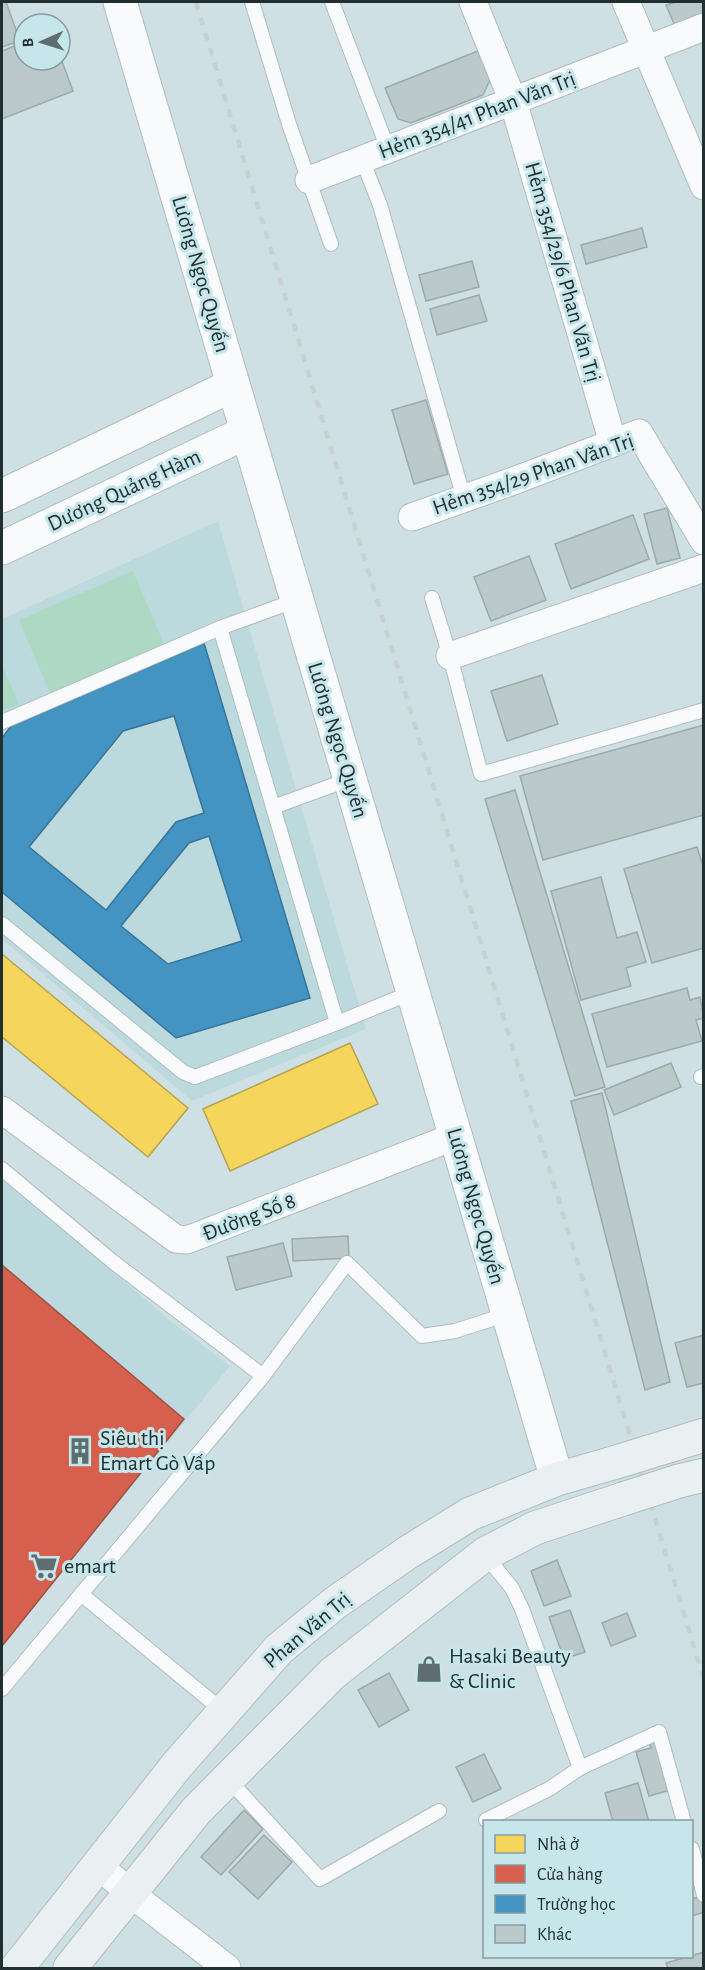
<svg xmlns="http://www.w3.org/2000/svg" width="705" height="1970" viewBox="0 0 705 1970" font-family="'Alegreya Sans',sans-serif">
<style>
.built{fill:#bcdade}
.green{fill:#add8c4}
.homes{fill:#f6d55c;stroke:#b6a34f;stroke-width:1.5}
.shops{fill:#d6604d;stroke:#a05145;stroke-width:1.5}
.schools{fill:#4393c3;stroke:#397597;stroke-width:1.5;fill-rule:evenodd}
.building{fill:#bbc9ca;stroke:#9caaaa;stroke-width:1.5}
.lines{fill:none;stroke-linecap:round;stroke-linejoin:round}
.service-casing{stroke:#afbdbf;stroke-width:16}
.minor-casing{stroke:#afbdbf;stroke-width:29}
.tertiary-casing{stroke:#afbdbf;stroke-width:35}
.secondary-casing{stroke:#afbdbf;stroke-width:35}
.service{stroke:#f8fafb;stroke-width:14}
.minor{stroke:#f8fafb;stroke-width:27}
.tertiary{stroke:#f8fafb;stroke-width:33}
.secondary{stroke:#eaf0f2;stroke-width:33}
.rail{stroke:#cacfd0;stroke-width:4.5;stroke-dasharray:8 8;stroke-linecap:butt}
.secondary-bridge-casing{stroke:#afbdbf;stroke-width:35;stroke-linecap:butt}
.secondary-bridge{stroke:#eaf0f2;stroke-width:33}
.labels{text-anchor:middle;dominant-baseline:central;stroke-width:6;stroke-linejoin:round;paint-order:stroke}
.street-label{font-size:22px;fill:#222f31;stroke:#c6e6eb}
.poi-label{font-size:22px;fill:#222f31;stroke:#c6e6eb;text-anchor:start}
</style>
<rect width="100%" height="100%" fill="#cee0e3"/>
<!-- built -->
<g class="built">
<polygon points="218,521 366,1029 192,1101 2,939 2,619"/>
<polygon points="2,1176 172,1322 230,1366 2,1646"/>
</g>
<!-- green -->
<g class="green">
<polygon points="133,571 164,644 50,693 19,620"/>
<polygon points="2,666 19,704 2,711"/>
</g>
<!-- homes -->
<g class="homes">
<polygon points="2,954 188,1108 148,1157 2,1037"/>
<polygon points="350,1043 378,1104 230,1171 203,1109"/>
</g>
<!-- shops -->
<polygon class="shops" points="2,1265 184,1419 2,1646"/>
<!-- schools -->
<path class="schools" d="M204 643 310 998 176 1038 2 892V738L11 726ZM174 716 204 813 176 822 106 910 29 847 123 731ZM209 836 242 941 168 964 121 926 189 843Z"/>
<!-- building -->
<g class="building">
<polygon points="2,2 6,2 20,41 2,47"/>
<polygon points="676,2 704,2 704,15 675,26 666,5"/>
<polygon points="24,42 24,60 60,60 60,56 73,91 2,119 2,51"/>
<polygon points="478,51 490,80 483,95 411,123 398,119 385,88"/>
<polygon points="642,228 647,247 586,264 581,245"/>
<polygon points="472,261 479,287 426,301 419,275"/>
<polygon points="479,295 487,321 437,335 430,309"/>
<polygon points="426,400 448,474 414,484 392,410"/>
<polygon points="667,508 680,558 657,564 644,514"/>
<polygon points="633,515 649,559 571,589 555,544"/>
<polygon points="529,556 546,600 491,621 474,577"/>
<polygon points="542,675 558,724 507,741 491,691"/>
<polygon points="704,725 704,815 543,860 520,776"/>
<polygon points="515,790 605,1087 575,1096 485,799"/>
<polygon points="697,847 704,869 704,948 652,963 624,869"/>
<polygon points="601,877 617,938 637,932 646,962 626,968 631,986 581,1000 551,891"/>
<polygon points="687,988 690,1000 700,997 704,1018 696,1020 702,1041 607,1067 592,1014"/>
<polygon points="671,1063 681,1087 614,1115 604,1090"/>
<polygon points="602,1093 670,1382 645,1390 571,1101"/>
<polygon points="348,1236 349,1258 293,1261 292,1239"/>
<polygon points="283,1243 292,1276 236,1290 227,1257"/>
<polygon points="704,1335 704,1383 687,1387 675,1343"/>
<polygon points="557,1560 571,1596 544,1606 531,1571"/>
<polygon points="570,1610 585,1652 564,1659 549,1617"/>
<polygon points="627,1613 636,1636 611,1646 602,1623"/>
<polygon points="389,1673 409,1710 379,1727 358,1690"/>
<polygon points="665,1731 681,1787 649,1796 636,1752 651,1748 647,1736"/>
<polygon points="484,1754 501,1789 473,1802 456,1767"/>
<polygon points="638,1783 649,1822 613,1822 605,1793"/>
<polygon points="244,1810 263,1829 221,1875 201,1857"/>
<polygon points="264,1835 292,1862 258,1899 229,1872"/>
<polygon points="701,1896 704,1912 692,1916 692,1899"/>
<polygon points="704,1952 704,1968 668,1968 666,1963"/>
</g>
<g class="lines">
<defs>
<g id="service">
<polyline points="252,2 289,124 331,244"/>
<polyline points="332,2 388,149"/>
<polyline points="362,159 380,205 464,499"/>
<polyline points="432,598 450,656 481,774 704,710"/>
<polyline points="220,628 337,1023"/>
<polyline points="2,722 220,628 297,600"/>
<polyline points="273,807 350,779"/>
<polyline points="2,924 183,1072 195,1077 337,1023 413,992"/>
<polyline points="701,1077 704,1076"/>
<polyline points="2,1169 112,1261 263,1376"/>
<polyline points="485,1555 512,1588 522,1609 580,1768"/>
<polyline points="81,1594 223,1711"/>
<polyline points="2,1689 263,1376 347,1263 422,1336 455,1331 508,1314"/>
<polyline points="228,1779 320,1879 439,1811"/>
<polyline points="486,1820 549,1789 580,1768 659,1732 684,1822"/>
<polyline points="692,1849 704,1895"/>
</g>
<g id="minor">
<polyline points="473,2 513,101 613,443"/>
<polyline points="626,2 704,186"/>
<polyline points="309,180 704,27"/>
<polyline points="412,517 516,480 639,433 704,541"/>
<polyline points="450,656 704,568"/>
<polyline points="2,1110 176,1239 187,1240 456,1136"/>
<polyline points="99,1866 130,1893 227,1968"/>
</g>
<g id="tertiary">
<polyline points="120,2 557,1479"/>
<polyline points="2,496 233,385"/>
<polyline points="2,548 247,432"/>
</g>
<g id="secondary">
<polyline points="675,1444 704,1435"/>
<polyline points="679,1481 704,1475"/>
<polyline points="17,1968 178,1764 279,1649 335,1603 407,1553 470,1514 557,1479 613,1463"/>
<polyline points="70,1968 196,1811 332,1674 485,1554 535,1528 623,1499"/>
</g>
</defs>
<!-- service casing -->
<use href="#service" class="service-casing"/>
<!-- minor casing -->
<use href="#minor" class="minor-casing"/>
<!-- tertiary casing -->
<use href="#tertiary" class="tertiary-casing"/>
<!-- secondary casing -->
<use href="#secondary" class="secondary-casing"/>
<!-- service -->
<use href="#service" class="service"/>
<!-- minor -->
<use href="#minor" class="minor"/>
<!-- tertiary -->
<use href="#tertiary" class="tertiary"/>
<!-- secondary -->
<use href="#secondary" class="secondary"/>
<!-- rail -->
<polyline class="rail" points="196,2 704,1680"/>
<defs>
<g id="secondary-bridge">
<polyline points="613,1463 675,1444"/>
<polyline points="623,1499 679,1481"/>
</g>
</defs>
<!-- secondary-bridge casing -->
<use href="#secondary-bridge" class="secondary-bridge-casing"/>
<!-- secondary-bridge -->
<use href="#secondary-bridge" class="secondary-bridge"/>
</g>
<!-- icons -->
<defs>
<symbol id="building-bare" viewBox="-9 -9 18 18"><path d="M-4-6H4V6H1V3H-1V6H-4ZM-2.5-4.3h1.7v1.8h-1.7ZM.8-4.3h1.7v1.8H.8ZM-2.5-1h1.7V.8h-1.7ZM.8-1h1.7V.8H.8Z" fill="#5e6d6f" stroke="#c6e6eb" stroke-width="2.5" paint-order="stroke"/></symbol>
<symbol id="supermarket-bare" viewBox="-9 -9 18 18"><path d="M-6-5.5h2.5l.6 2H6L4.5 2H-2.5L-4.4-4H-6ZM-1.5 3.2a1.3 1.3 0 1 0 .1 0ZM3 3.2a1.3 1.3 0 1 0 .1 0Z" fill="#5e6d6f" stroke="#c6e6eb" stroke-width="2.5" paint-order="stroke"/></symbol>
<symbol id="shop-bare" viewBox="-9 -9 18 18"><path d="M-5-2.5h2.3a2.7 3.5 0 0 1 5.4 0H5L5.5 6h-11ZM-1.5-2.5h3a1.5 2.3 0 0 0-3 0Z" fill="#5e6d6f" stroke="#c6e6eb" stroke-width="2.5" paint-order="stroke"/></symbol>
</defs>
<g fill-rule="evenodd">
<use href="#building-bare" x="61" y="1432" width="38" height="38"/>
<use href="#supermarket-bare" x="25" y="1547" width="38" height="38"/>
<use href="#shop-bare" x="410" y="1650" width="38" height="38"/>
</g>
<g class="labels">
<!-- street labels -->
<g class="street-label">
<text transform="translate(477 115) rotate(-21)">Hẻm 354/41 Phan Văn Trị</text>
<text transform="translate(563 272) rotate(74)">Hẻm 354/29/6 Phan Văn Trị</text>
<text transform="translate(201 274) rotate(74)">Lương Ngọc Quyến</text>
<text transform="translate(533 474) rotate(-19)">Hẻm 354/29 Phan Văn Trị</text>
<text transform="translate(124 490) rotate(-25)">Dương Quảng Hàm</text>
<text transform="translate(338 740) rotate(73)">Lương Ngọc Quyến</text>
<text transform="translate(476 1206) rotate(74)">Lương Ngọc Quyến</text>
<text transform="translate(249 1217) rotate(-21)">Đường Số 8</text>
<text transform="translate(307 1630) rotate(-40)">Phan Văn Trị</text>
</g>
<!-- poi labels -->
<g class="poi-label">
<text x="100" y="1438">Siêu thị<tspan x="100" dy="25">Emart Gò Vấp</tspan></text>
<text x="64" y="1566">emart</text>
<text x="449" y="1656">Hasaki Beauty<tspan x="449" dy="25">&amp; Clinic</tspan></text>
</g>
</g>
<!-- border -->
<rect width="705" height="1970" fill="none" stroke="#222f31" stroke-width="6"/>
<!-- legend -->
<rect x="483" y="1820" width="210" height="138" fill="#c6e6eb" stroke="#849da1" stroke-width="1.5"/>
<rect x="495" y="1835" width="30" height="18" fill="#f6d55c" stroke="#849da1" stroke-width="1.5"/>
<text x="537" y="1850" font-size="18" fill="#222f31">Nhà ở</text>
<rect x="495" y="1865" width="30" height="18" fill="#d6604d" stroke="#849da1" stroke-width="1.5"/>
<text x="537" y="1880" font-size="18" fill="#222f31">Cửa hàng</text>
<rect x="495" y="1895" width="30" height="18" fill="#4393c3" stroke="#849da1" stroke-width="1.5"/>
<text x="537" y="1910" font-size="18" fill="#222f31">Trường học</text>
<rect x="495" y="1925" width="30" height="18" fill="#bbc9ca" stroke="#849da1" stroke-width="1.5"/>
<text x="537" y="1940" font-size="18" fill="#222f31">Khác</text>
<!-- north arrow -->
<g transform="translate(42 42) rotate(267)"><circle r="28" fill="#c6e6eb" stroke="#849da1" stroke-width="1.5"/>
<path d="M0-4.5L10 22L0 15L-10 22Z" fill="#5e6d6f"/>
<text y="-9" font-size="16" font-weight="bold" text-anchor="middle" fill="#222f31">B</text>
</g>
</svg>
